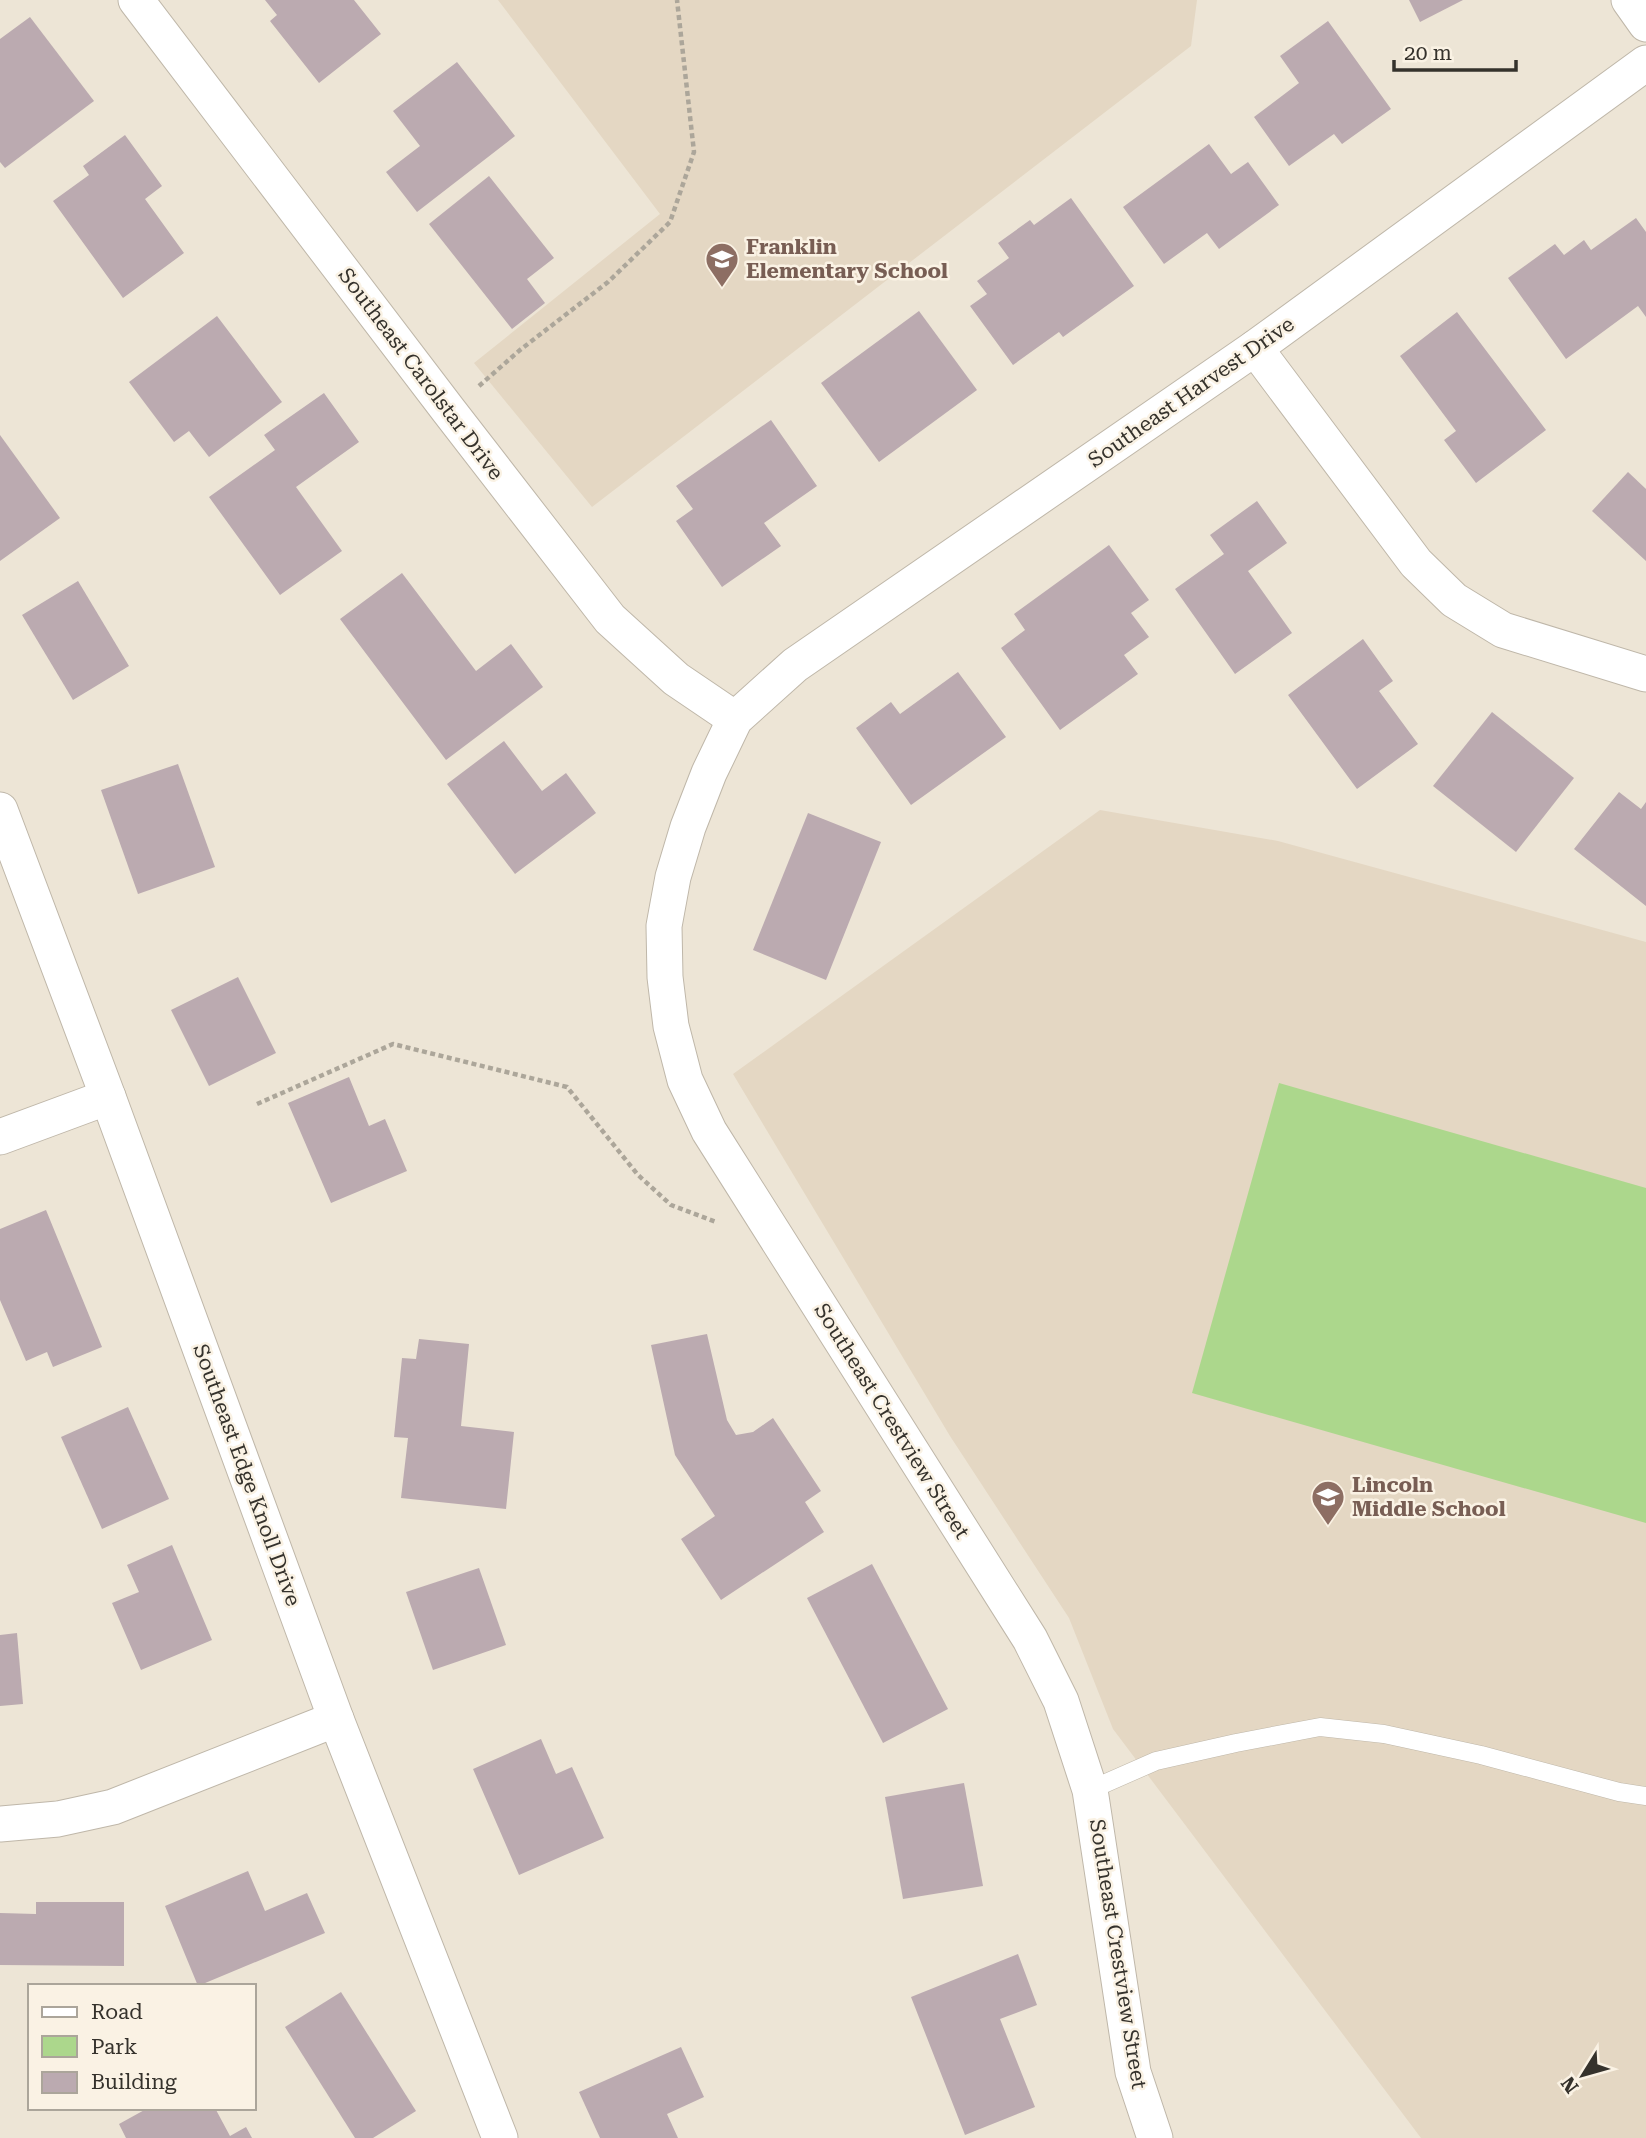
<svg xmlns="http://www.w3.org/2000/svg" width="1646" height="2138" viewBox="0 0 1646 2138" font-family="'Roboto Serif',serif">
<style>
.built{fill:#e4d7c3}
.green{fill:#acd78c}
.building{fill:#bbaab0}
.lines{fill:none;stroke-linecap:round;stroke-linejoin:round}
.lane-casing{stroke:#bfb7a9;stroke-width:19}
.street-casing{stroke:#bfb7a9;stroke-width:37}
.path{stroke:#aca69a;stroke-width:4.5;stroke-dasharray:5 3.5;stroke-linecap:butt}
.lane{stroke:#fff;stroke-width:18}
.street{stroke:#fff;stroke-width:35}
.labels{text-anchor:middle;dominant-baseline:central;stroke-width:5;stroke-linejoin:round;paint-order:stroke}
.education-label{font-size:21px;font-weight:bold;fill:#785e54;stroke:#faf2e4;text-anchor:start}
.street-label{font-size:21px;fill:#35322c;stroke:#faf2e4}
</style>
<rect width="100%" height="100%" fill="#ede5d6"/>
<!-- built -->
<g class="built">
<polygon points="498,0 1197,0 1191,46 592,507 474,363 660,214"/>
<polygon points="1100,810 1278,841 1646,942 1646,2138 1421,2138 1113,1729 1069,1618 950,1436 733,1074"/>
</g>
<!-- green -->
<polygon class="green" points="1279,1083 1646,1188 1646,1523 1192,1393"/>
<!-- building -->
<g class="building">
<polygon points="265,0 354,0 381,34 319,83 270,21 277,15"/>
<polygon points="1409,0 1463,0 1420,22"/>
<polygon points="30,17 94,101 5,168 0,162 0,39"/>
<polygon points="1328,21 1391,109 1342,144 1334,134 1289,166 1254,117 1299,83 1280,56"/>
<polygon points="457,62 515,136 417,212 386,172 420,146 393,111"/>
<polygon points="125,135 162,186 145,199 184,253 123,298 53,201 89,175 83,166"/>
<polygon points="1209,144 1231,174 1248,162 1279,205 1219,249 1207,233 1164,264 1123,207"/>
<polygon points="489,176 554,258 527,279 545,303 512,329 429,224"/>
<polygon points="1071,198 1134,286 1063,337 1059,332 1013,365 970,306 987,294 977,281 1009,258 998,243 1030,220 1034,225"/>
<polygon points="1636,218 1646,232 1646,317 1638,306 1566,359 1508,278 1555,244 1564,255 1584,240 1591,250"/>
<polygon points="919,311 977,390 879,462 821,383"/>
<polygon points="1457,312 1546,430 1476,483 1444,440 1456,431 1400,356"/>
<polygon points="217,316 282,402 209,457 189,431 174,442 129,382"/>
<polygon points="324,393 359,442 296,487 342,551 280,595 209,497 275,450 264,435"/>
<polygon points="771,420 817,486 764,523 781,546 722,587 676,521 693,509 676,486"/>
<polygon points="0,435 60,518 0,561"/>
<polygon points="1628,472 1646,489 1646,561 1592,511"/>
<polygon points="1257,501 1287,543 1248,571 1292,633 1235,674 1175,589 1224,554 1210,535"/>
<polygon points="1109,545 1149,600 1131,613 1149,637 1124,655 1138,674 1060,730 1001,648 1025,630 1014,614"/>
<polygon points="402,573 476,671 511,644 543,687 446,760 340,619"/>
<polygon points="78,581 129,666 73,700 22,615"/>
<polygon points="1363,639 1393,681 1379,691 1418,744 1357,789 1288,695"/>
<polygon points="958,672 1006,737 911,805 856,728 891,702 900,714"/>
<polygon points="1492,712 1574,778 1516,852 1433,786"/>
<polygon points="504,741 542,791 566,773 596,813 515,874 447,784"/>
<polygon points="178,764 215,867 138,894 101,790"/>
<polygon points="1619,792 1641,809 1646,802 1646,906 1574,849"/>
<polygon points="808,813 881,842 826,980 753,950"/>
<polygon points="238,977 276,1053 209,1086 171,1010"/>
<polygon points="349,1077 369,1126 385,1119 407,1171 331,1203 288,1103"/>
<polygon points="46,1210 102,1347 53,1367 47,1352 26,1361 0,1300 0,1229"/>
<polygon points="707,1334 727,1420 736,1435 753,1432 773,1418 821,1491 805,1502 824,1532 721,1600 681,1539 715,1516 675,1455 651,1345"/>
<polygon points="419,1339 469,1344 461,1426 514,1432 506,1509 401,1498 408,1438 394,1437 402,1358 416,1359"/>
<polygon points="128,1407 169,1499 102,1529 61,1437"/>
<polygon points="172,1545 212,1640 141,1670 112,1603 139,1592 127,1565"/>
<polygon points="872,1564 948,1709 883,1743 807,1598"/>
<polygon points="479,1568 506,1645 433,1670 406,1592"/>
<polygon points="17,1633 23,1704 0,1706 0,1635"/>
<polygon points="541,1739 556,1774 572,1767 604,1838 519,1875 473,1769"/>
<polygon points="964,1783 983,1886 903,1899 885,1797"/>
<polygon points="248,1871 265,1911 307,1893 325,1933 198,1986 165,1906"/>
<polygon points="36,1902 124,1902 124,1966 0,1965 0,1913 36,1914"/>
<polygon points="1018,1954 1037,2005 1000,2019 1035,2107 965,2135 911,1997"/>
<polygon points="341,1992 416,2111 373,2138 355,2138 285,2027"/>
<polygon points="681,2047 704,2097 667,2114 678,2138 600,2138 579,2092"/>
<polygon points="148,2108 215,2108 230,2136 246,2127 252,2138 126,2138 119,2124"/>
</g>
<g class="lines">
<defs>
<polyline id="lane" points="1090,1790 1156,1761 1236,1743 1320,1727 1384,1734 1481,1755 1619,1792 1646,1796"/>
<g id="street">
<polyline points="136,0 449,411 610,619 676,679 735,719"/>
<polyline points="1629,0 1646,24"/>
<polyline points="1255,348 1416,563 1454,600 1503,630 1646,674"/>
<polyline points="0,810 108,1097 336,1719 500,2138"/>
<polyline points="0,1137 108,1097"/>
<polyline points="0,1824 58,1819 113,1807 336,1719"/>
<polyline points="1155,2138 1133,2072 1090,1790 1061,1701 1030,1639 709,1131 685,1080 671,1026 665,977 664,926 673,877 688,827 709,773 735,719 795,665 1255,348 1646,63"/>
</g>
</defs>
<!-- lane casing -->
<use href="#lane" class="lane-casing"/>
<!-- street casing -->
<use href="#street" class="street-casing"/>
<!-- path -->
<g class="path">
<polyline points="479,386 520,350 608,282 670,222 694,152 677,0"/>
<polyline points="257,1104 393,1044 567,1087 638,1175 671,1205 716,1222"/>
</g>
<!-- lane -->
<use href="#lane" class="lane"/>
<!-- street -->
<use href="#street" class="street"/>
</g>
<!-- icons -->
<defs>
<symbol id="school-pin" viewBox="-11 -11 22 30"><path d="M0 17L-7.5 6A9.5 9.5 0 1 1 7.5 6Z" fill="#8d6e63" stroke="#faf2e4"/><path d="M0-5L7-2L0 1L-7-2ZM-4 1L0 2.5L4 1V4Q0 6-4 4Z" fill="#fff"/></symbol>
</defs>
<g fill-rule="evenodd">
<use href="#school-pin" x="703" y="240" width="38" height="52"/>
<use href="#school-pin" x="1309" y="1478" width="38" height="52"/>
</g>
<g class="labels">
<!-- education labels -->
<g class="education-label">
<text x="746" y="247">Franklin<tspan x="746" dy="24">Elementary School</tspan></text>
<text x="1352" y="1485">Lincoln<tspan x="1352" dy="24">Middle School</tspan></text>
</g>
<!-- street labels -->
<g class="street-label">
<text transform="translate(421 374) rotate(53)">Southeast Carolstar Drive</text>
<text transform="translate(1191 392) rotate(-35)">Southeast Harvest Drive</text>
<text transform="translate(892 1421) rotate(58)">Southeast Crestview Street</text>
<text transform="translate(247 1475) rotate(70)">Southeast Edge Knoll Drive</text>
<text transform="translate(1118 1954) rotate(81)">Southeast Crestview Street</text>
</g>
</g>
<!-- legend -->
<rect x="28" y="1984" width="228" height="126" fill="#faf2e4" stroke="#aba59a" stroke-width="2"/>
<rect x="42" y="2007" width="35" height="10" fill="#ffffff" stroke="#aba59a" stroke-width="2"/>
<text x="91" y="2019" font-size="21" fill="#35322c">Road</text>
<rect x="42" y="2036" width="35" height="21" fill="#acd78c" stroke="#aba59a" stroke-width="2"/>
<text x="91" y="2054" font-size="21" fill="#35322c">Park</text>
<rect x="42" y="2072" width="35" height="21" fill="#bbaab0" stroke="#aba59a" stroke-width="2"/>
<text x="91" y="2089" font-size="21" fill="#35322c">Building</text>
<!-- north arrow -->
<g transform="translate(1583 2075) rotate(233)" stroke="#faf2e4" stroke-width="5" paint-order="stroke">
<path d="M0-5L12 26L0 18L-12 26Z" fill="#35322c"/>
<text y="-10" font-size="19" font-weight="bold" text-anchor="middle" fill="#35322c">N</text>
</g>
<!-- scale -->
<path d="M1394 60v10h122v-10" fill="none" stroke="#35322c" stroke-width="3.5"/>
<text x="1404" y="60" font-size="21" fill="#35322c" stroke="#faf2e4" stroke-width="5" paint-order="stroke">20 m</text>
</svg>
